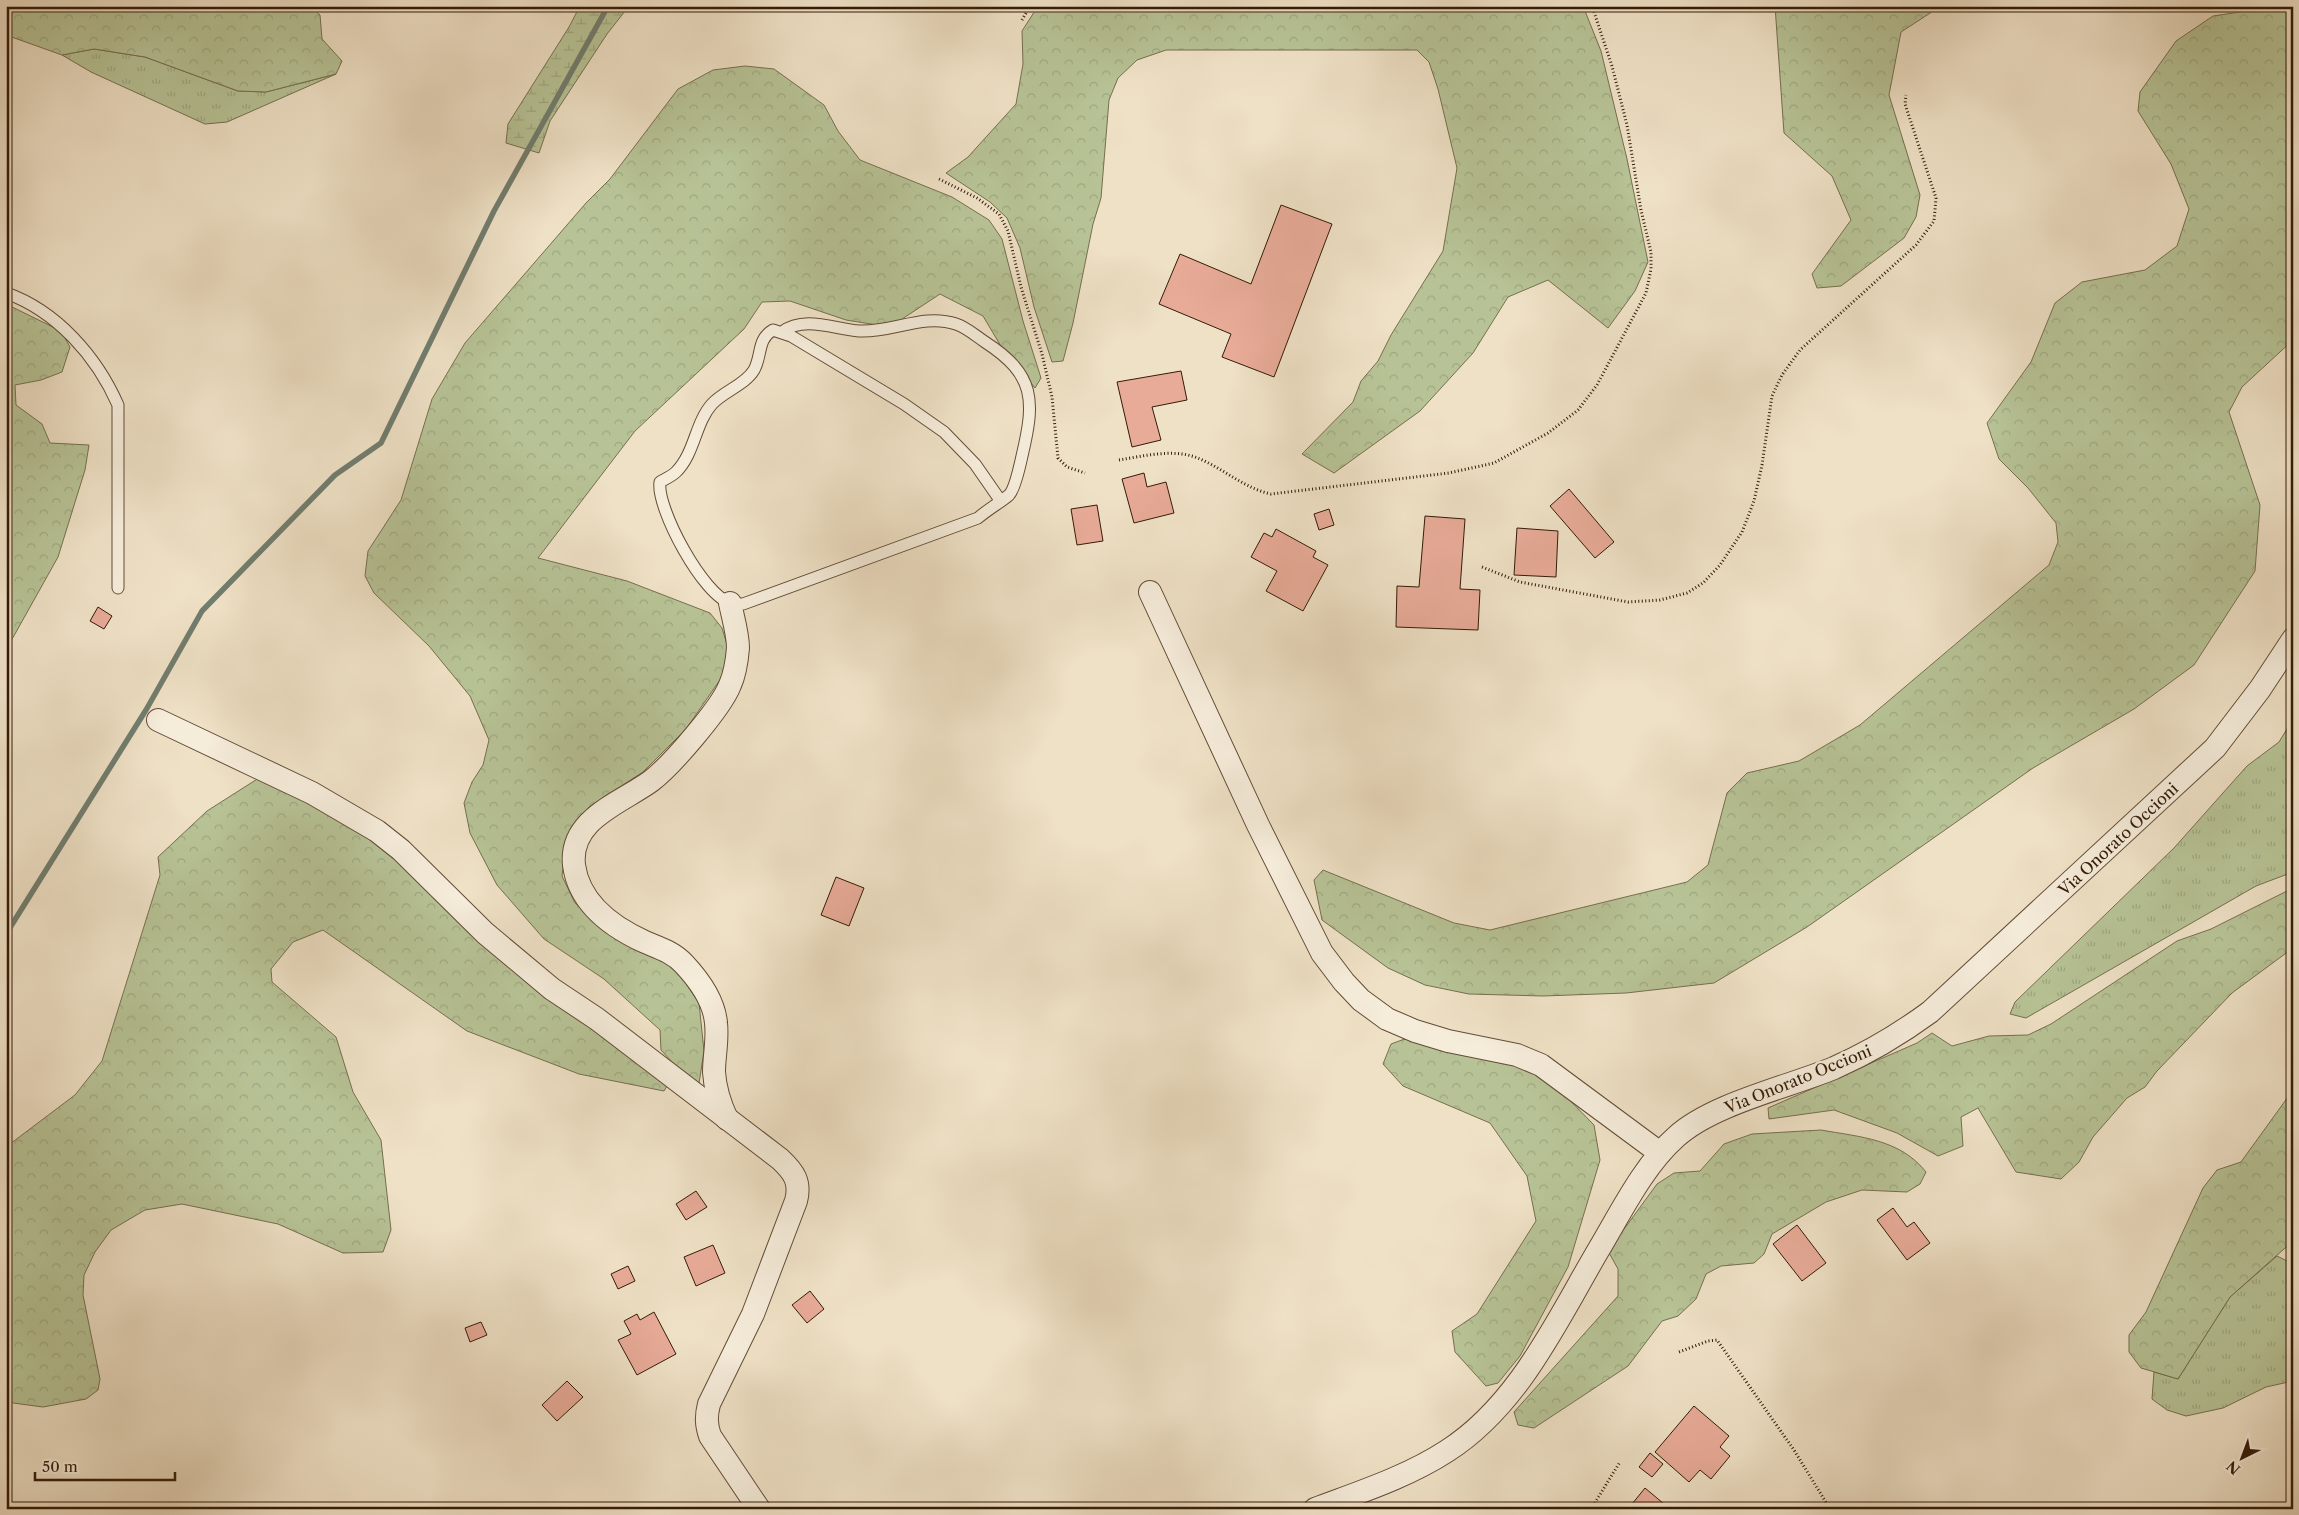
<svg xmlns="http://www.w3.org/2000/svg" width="2299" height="1515" viewBox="0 0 2299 1515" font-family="'Libre Caslon Text',serif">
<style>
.grass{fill:url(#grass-tufts);stroke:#766f4e}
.forest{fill:url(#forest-crowns);stroke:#766f4e}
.wetland{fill:url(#wetland-marsh);stroke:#766f4e}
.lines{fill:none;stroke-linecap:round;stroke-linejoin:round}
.stream{stroke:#717d6e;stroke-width:5.5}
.building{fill:#e8ab98;stroke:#341b07}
.lane-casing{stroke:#634c37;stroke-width:13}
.street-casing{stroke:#634c37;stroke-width:24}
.path{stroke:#341b07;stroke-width:3;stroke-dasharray:1 2.5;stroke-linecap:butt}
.lane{stroke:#f5ecda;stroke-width:11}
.street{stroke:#f5ecda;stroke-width:22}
.labels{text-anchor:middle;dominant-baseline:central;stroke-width:5;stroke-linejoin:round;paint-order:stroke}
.street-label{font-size:16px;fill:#341b07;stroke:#f5ecda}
</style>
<defs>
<pattern id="grass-tufts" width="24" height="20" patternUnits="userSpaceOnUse" patternTransform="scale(1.25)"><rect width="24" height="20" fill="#b7c396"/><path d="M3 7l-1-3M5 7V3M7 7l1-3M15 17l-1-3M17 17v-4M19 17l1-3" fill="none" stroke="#9ea780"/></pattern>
<pattern id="forest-crowns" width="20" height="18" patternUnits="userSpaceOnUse" patternTransform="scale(1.25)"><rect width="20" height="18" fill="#b7c396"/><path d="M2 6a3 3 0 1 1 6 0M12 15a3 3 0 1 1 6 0" fill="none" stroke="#9ea780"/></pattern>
<pattern id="wetland-marsh" width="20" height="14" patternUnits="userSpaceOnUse" patternTransform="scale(1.25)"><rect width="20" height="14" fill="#b7c396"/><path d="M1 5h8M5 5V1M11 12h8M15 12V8" fill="none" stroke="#9ea780"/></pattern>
</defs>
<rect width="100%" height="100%" fill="#efe1c6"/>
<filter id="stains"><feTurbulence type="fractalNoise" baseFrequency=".004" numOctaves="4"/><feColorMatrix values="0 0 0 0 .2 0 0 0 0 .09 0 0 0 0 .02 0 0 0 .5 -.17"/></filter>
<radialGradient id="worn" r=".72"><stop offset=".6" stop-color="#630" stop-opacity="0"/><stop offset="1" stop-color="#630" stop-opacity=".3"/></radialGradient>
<!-- grass -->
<g class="grass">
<polygon points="94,49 145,57 238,91 266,92 336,74 227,122 205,124 91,72 62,55"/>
<polygon points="2293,719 2293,872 2256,886 2026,1018 2010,1014 2015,1002 2174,848 2247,766 2279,742"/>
<polygon points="2277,1256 2293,1264 2293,1381 2266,1387 2223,1408 2186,1416 2167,1410 2152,1399 2154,1372 2178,1379 2230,1297"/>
</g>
<!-- forest -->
<g class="forest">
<polygon points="6,6 310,6 320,15 322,39 342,61 336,74 266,92 238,91 145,57 94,49 62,55 6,35"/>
<polygon points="1038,6 1583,6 1601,51 1627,159 1648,262 1635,291 1608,328 1548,280 1508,297 1473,353 1420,411 1334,473 1302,454 1353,402 1361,381 1378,361 1391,335 1443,251 1457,168 1438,89 1429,62 1417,50 1166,50 1137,60 1118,78 1109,100 1101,198 1093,224 1073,323 1063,361 1052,362 1034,307 1020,248 1007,218 990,202 946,173 968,157 1016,104 1023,64 1022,31"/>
<polygon points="1775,6 1941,6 1901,32 1889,95 1920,195 1916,217 1904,238 1841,286 1817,288 1812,274 1851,220 1832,176 1784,133"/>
<polygon points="2280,6 2293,6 2293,340 2242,387 2229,412 2260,505 2255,571 2194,665 2134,709 2033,768 1807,927 1714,983 1626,993 1543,996 1469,994 1425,985 1388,968 1322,920 1314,880 1323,870 1454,923 1490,930 1687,882 1708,865 1727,793 1747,773 1799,761 1860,725 2049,565 2058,542 2056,523 2028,488 1999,459 1987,423 2031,362 2055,303 2082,282 2145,270 2177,246 2189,209 2171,164 2138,111 2140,92 2176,41 2213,16"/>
<polygon points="745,66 774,69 824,105 838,131 860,160 952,197 989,220 1002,239 1023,321 1041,378 1035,388 1002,348 983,316 940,294 890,327 846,320 790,301 762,302 744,329 635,431 538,558 627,581 710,613 722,628 729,651 722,677 686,729 643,772 589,807 567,837 562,876 575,903 611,934 654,953 678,972 699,1003 704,1051 698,1090 661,1050 660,1030 604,979 544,939 497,885 470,833 464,803 472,782 483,765 489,740 470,696 429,646 374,593 365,576 368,551 401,500 432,399 465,343 586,203 610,179 678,89 713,70"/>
<polygon points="6,304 61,331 70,347 62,372 41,380 15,385 16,405 42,424 50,443 89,445 85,470 58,557 6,650"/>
<polygon points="262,776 349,820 670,1081 664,1091 579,1074 467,1031 323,930 293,942 271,969 272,982 336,1037 353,1092 381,1140 391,1230 383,1252 343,1253 278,1224 182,1204 145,1210 111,1230 95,1252 84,1275 83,1295 100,1379 98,1390 86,1399 43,1407 6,1402 6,1147 75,1095 102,1061 160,875 158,857 207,811"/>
<polygon points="2293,888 2293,948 2232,993 2157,1071 2145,1087 2127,1098 2093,1137 2079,1162 2061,1179 2016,1172 1978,1108 1961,1117 1963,1146 1938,1156 1897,1133 1834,1110 1769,1119 1768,1108 1917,1043 1932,1033 1952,1046 1989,1036 2028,1035 2051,1024 2177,941 2211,929"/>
<polygon points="1410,1037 1525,1065 1552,1082 1594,1125 1600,1160 1568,1267 1520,1356 1498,1383 1486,1386 1455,1352 1452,1331 1477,1314 1536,1221 1527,1176 1490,1123 1403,1086 1383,1064 1391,1044"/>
<polygon points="2293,1090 2293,1241 2230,1297 2178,1379 2141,1368 2129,1352 2129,1335 2146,1312 2203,1188 2217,1170 2241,1162"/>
<path d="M1821 1130C1860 1137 1900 1139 1926 1172L1920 1184 1907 1192 1862 1190 1826 1202 1772 1234 1764 1254 1754 1263 1721 1266 1706 1274 1696 1299 1678 1316 1662 1321 1628 1366 1534 1428 1518 1425 1514 1412 1618 1296V1269L1608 1251 1657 1184 1674 1173 1700 1171 1724 1144 1752 1134Z"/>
</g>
<!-- wetland -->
<polygon class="wetland" points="580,6 629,6 607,34 550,121 539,153 506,143 508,124 569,27"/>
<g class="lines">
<!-- stream -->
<polyline class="stream" points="6,934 146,710 202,611 335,475 381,443 494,211 608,6"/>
</g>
<!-- building -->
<g class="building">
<polygon points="1281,205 1332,224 1274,377 1222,357 1231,334 1159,304 1180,254 1251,284"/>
<polygon points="1181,371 1187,400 1152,407 1161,440 1132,447 1117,382"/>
<polygon points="1144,473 1147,487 1166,482 1174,513 1134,523 1122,479"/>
<polygon points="1569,489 1614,542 1595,558 1550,506"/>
<polygon points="1097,505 1103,541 1077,545 1071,509"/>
<polygon points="1329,509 1334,525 1319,530 1314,514"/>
<polygon points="1425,516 1465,519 1460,589 1480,590 1478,630 1396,627 1397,586 1419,587"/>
<polygon points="1517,528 1558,531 1556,577 1514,575"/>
<polygon points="1276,529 1316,551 1313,557 1328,565 1303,611 1266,591 1277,571 1251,557 1264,533 1272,537"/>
<polygon points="98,607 112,616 104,629 90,621"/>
<polygon points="836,877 864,888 849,926 821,915"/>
<polygon points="696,1191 707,1207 686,1220 676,1204"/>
<polygon points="1893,1208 1907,1227 1914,1222 1930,1243 1907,1260 1877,1220"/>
<polygon points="1797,1225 1826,1263 1802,1281 1773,1244"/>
<polygon points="713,1245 725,1273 696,1286 684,1257"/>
<polygon points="628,1266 635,1281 618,1289 611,1274"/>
<polygon points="810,1291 824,1309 807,1323 792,1305"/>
<polygon points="654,1312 676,1354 637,1375 618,1340 631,1334 624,1321 637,1314 640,1320"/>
<polygon points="481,1322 487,1335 470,1342 465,1328"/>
<polygon points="567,1381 583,1397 557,1421 542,1405"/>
<polygon points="1694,1406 1729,1436 1720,1447 1730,1456 1711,1479 1700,1470 1689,1482 1655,1452"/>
<polygon points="1650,1453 1663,1464 1652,1477 1639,1467"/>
<polygon points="1645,1488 1670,1509 1628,1509"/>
</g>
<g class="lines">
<defs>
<g id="lane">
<path d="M6 293C57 311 97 357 118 405V588"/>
<path d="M782 332C804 315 834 329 859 331 892 333 923 313 956 324 966 327 976 336 985 342 1036 375 1035 401 1022 456 1020 465 1015 489 1009 495 1001 502 987 510 978 518L743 604C739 604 735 604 731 603 704 597 656 508 660 482 665 479 672 476 676 472 695 453 695 423 712 404 724 391 745 385 754 370 762 356 757 339 773 330L791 336 904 404 944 432 975 464 1000 500"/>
</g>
<g id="street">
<polyline points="1150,592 1258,825 1322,953 1344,982 1361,1000 1387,1019 1415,1031 1448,1041 1517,1055 1541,1065 1660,1153"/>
<path d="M158 720 312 793 377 831 401 850 485 933 552 989 597 1019 780 1159C794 1172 801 1182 796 1201L753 1314 709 1404C706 1416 706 1424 710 1436L759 1509"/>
<path d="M727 1119C720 1104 715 1089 714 1072 714 1056 718 1040 716 1023 714 1000 699 980 684 964 673 952 659 948 645 942 612 927 579 903 574 865 569 819 621 803 651 781 671 766 721 708 730 685 735 674 737 660 738 648 738 634 733 618 730 603"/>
<path d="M1315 1509C1360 1492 1407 1477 1447 1451 1519 1405 1557 1320 1599 1249 1621 1212 1644 1165 1676 1137 1712 1104 1788 1087 1834 1068 1868 1053 1900 1034 1930 1012L2215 748 2260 689 2293 639"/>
</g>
</defs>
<!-- lane casing -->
<use href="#lane" class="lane-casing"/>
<!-- street casing -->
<use href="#street" class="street-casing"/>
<!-- path -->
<g class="path">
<polyline points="1022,20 1030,6"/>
<polyline points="939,179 977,198 999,214 1008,231 1021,287 1042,354 1052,397 1058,458 1067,467 1085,473"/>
<path d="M1119 460C1143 456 1172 449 1195 457 1222 467 1243 488 1271 494L1449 473 1494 463 1548 433 1578 410 1597 385 1646 293 1651 269V252L1641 210 1627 125 1612 66 1592 6"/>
<polyline points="1482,567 1520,582 1628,602 1660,600 1687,593 1703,583 1720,565 1742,532 1754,501 1762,465 1772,396 1782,375 1800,350 1916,245 1934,221 1936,198 1905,104 1906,95"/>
<polyline points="1679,1352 1708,1341 1717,1340 1794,1450 1830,1509"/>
<polyline points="1591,1509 1620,1462"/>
</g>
<!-- lane -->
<use href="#lane" class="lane"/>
<!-- street -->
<use href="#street" class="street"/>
</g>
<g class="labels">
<!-- street labels -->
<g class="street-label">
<text transform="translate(2118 839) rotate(-43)">Via Onorato Occioni</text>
<text transform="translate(1798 1079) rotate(-22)">Via Onorato Occioni</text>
</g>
</g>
<!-- margin -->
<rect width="2299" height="1515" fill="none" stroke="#efe1c6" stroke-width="25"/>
<rect x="8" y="8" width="2284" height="1500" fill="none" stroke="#341b07" stroke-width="2.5"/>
<rect x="12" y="12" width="2274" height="1490" fill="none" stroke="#341b07"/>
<!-- north arrow -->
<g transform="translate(2242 1458) rotate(222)" stroke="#f5ecda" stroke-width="4" paint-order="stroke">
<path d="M0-4L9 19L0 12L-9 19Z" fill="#341b07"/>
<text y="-8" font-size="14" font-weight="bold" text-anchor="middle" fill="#341b07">N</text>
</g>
<!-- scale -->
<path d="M35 1472v8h140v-8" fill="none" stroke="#341b07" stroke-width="2.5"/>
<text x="42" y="1472" font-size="15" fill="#341b07" stroke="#f5ecda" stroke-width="4" paint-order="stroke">50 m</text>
<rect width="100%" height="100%" filter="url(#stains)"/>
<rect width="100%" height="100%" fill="url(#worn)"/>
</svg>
